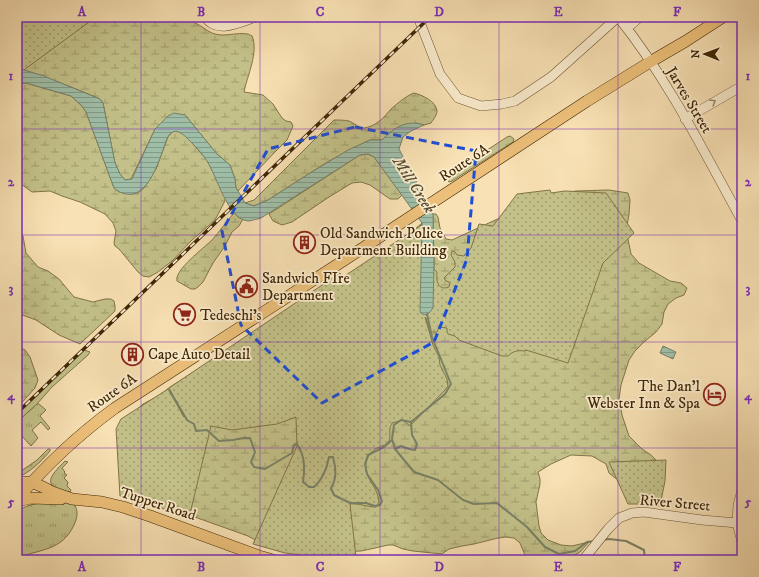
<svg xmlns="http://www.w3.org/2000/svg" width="759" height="577" viewBox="0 0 759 577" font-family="'IM FELL DW Pica',serif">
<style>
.grass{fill:url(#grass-tufts);stroke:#817447}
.forest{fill:url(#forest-crowns);stroke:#817447}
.wetland{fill:url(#wetland-marsh);stroke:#817447}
.park{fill:url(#park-dots);stroke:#817447}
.water{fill:url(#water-rules);stroke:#798167}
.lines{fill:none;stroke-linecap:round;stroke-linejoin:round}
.stream{stroke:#798167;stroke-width:2}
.minor-casing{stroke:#6d5531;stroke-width:10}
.major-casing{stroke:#3f2605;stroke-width:12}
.minor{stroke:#faecce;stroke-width:9}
.major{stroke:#ecc07a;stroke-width:11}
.rail-casing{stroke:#3f2605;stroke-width:3.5}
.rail{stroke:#faecce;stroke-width:2;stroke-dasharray:6;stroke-linecap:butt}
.oneway{stroke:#9c896a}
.marked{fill:none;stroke:#1d4ed8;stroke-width:3;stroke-dasharray:8 5;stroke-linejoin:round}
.grid{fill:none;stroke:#7b2cbf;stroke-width:1;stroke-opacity:0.55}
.labels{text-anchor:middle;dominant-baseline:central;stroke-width:3.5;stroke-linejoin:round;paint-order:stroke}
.street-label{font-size:15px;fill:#3f2605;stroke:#faecce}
.poi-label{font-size:15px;fill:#3f2605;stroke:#faecce;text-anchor:start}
.water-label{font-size:16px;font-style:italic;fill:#574c2e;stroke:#faecce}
.neatline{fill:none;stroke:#7b2cbf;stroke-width:1.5}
.grid-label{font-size:13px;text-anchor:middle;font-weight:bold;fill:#7b2cbf}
</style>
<defs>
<pattern id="grass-tufts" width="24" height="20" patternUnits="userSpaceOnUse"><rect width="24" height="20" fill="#c3c189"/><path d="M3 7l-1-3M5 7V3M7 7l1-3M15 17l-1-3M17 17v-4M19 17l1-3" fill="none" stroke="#a09d6e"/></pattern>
<pattern id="forest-crowns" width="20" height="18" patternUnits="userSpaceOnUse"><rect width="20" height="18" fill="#c3c189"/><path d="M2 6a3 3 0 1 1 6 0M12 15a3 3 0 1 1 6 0" fill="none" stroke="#a09d6e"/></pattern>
<pattern id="wetland-marsh" width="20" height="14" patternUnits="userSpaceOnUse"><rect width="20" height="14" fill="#c3c189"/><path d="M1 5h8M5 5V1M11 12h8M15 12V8" fill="none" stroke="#a09d6e"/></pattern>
<pattern id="park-dots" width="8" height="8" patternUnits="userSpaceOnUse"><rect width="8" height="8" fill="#c3c189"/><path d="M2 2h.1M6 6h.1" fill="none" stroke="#a09d6e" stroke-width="1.8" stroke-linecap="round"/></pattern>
<pattern id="water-rules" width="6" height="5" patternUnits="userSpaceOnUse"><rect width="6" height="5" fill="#9fbea8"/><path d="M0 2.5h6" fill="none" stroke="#839a87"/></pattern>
</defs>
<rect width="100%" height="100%" fill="#f8e1b4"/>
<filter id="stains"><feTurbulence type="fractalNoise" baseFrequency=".005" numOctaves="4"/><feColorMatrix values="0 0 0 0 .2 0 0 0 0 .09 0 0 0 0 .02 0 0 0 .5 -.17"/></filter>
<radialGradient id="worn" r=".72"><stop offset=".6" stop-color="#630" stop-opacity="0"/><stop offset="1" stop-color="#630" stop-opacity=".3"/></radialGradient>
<!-- grass -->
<g class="grass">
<polygon points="510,136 514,139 513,142 452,181 449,182 447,180 448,176 449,175 507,137"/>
<polygon points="37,404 39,404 46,410 40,416 50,428 48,430 41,422 32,430 38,438 31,446 22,436 17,441 17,422"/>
<path d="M48 449H50V451C41 462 30 472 17 478V474L37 460Z"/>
<path d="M65 461 68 462 62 468 65 472 64 473 67 475 64 478 68 482 67 486 71 490 70 492C41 487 49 477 65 461Z"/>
<path d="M64 502 70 503 74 504C79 511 77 518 74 525 62 551 40 549 17 558V512C30 501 47 503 64 502Z"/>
</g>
<!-- forest -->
<polygon class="forest" points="84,350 90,352 88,355 52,387 37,404 17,422 17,414"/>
<!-- wetland -->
<g class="wetland">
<path d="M17 17H147L151 19C169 15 184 16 199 25 204 28 210 33 215 34 225 37 238 32 247 34 249 34 250 35 252 36 259 52 247 76 244 92L263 95 273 104 282 118 286 121 291 122 293 126 287 140 274 153 238 191 236 188 235 179 230 165 217 154 185 115 168 116 155 129 131 179 125 180 120 174 115 163 103 103 100 99 71 87 24 70Z"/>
<polygon points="26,83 71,96 81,105 86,112 114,188 119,192 129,194 138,193 145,187 156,169 168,137 172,132 176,131 184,134 207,160 226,199 215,220 191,241 172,261 158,272 149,277 143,276 138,272 119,249 115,246 114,243 116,231 113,223 105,214 80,202 62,196 50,191 32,192 17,181 17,84"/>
<path d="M414 93C422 95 436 101 437 111 437 115 433 120 431 123L424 125 416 123 390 132 382 140H370L329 161 268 200 254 206 245 203 254 200 334 120C339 120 344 120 349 121 354 123 359 128 364 128 372 127 379 122 385 116 387 114 389 111 391 109 398 103 406 96 414 93Z"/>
<polygon points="368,154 374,157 402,195 398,199 390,199 370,185 361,182 352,183 329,197 292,222 282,225 273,221 269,214 360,155"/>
<polygon points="609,190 628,193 630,200 629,214 627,226 628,239 631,254 639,263 670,281 681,283 687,288 684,295 676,298 668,304 664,312 662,324 656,332 644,342 635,351 629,360 621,385 619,399 622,415 629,436 642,449 651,455 656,460 660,469 624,481 615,478 609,473 606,464 592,456 571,455 551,464 538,472 540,479 540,484 536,502 539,526 541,533 548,540 561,545 572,546 589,542 580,552 566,560 527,560 520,543 514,538 506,537 498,538 474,544 462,546 449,549 442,554 413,551 403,549 393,545 388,545 375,548 361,551 297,553 257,541 248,536 192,516 180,512 129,417 143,404 160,395 170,387 404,239 422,223 422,260 433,308 434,263 433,214 436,214 438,217 440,228 446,239 452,240 517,210 557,195 576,191"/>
<path d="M234 213 238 217 243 219 239 226 232 232 225 246 213 263 203 282 198 287 195 289H191L177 281C174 270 204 248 212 240 220 231 226 222 234 213Z"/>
<polygon points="17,228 23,236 26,253 38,267 48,271 59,279 74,297 93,302 105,299 111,299 114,301 115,306 115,311 80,344 59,335 36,320 17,313"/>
<polygon points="17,346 25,350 30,357 38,380 35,388 17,408"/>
</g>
<!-- park -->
<g class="park">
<polygon points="17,17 96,17 17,75"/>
<path d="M550 190 551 193 565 191 606 193 634 233 603 263 568 363 526 350 525 351C518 350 513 351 508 356H502L459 340 455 336 448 334 447 332V328L439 327 437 332H430L426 318 425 317 433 345 439 357 440 365 447 379 448 386 445 390 410 426 403 420 392 423C392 425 390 426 390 428 389 433 391 436 389 441 386 446 380 446 375 449 368 454 363 465 367 474 371 484 378 490 379 502L376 507C367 507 359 503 350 504L356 557H318L285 553 253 544 297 446 296 417 277 424 232 430 211 426 189 518 158 507 120 496 116 429 121 419 168 389 184 417 169 388 340 273 343 277 426 222 424 269 435 270 437 272C436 281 438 291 449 287L450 283 445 280 444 278 455 267V262L451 255 452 251 455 252 457 255 464 256 471 248 479 224 493 226 517 194Z"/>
<polygon points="666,460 665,481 660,506 638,504 628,504 609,462"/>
</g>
<!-- water -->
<g class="water">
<path d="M17 70H24L44 76 100 99 103 103 115 163 120 174 125 180 132 179 155 129 168 116 174 113 185 115 217 154 230 165 235 179 236 188 240 194 245 203 254 206 268 200 310 173 348 150 370 140H382C394 128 406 119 424 125L411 131 403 137 399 149 417 183V188L422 201 433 214 434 263 433 308 430 312 427 315 422 314 420 312 422 223 374 157 368 154 360 155 261 218C258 219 253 220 249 221 228 221 217 176 207 161 202 153 195 146 189 140 184 135 177 128 171 133 167 136 166 142 164 147 159 161 150 190 133 194 125 195 120 193 114 188L86 112 81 105 71 96 26 83 17 84Z"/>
<polygon points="663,346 676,352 673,359 660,353"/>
</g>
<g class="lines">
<!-- stream -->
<g class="stream">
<polyline points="427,314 432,337 451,384 445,394 411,422 401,420 394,425 392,439 395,449 414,472 438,480 463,500 474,504 497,503 527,527 545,547 559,554 575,551 587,542 595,541"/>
<path d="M170 391 187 420 194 424 196 431 207 430 219 441 233 440 243 438H250L255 452 251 462 254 467 265 469 292 453 294 445 297 444C305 456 305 468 303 482L309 487H314C322 480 327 468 329 457H333C336 469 337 478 331 488L334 495 350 503H366L375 506 380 505 382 501 378 490 367 474 365 464 368 455 384 447 392 440"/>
<polyline points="395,449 401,446 409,449 415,450 417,444 412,435 411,422"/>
<polyline points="603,540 609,539 626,541 644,550 645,560"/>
</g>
<defs>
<g id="minor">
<path d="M205 17C217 35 240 22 256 17"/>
<polyline points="418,17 440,74 458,98 481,106 502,104 515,101 551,77 618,17"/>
<path d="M618 17C668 79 704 152 742 221"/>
<polyline points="627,28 640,17"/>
<polyline points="685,119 742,86"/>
<polyline points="742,490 738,505 737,523 742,542"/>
<polyline points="583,560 608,529 619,518 632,513 644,512 702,520 737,523"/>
</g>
<g id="major">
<polyline points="17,483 31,482 43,487 52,492 72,499 102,502 123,507 150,516 259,556 273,560"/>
<path d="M17 499C47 464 78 435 115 408L346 259 587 101 650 62 686 41 723 17"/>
<polyline points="17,501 31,498 61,499"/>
</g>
</defs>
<!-- minor casing -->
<use href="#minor" class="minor-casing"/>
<!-- major casing -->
<use href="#major" class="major-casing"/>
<!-- minor -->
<use href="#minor" class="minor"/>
<!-- major -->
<use href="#major" class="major"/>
<defs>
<polyline id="rail" points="17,413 430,17"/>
</defs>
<!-- rail casing -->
<use href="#rail" class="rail-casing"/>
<!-- rail -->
<use href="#rail" class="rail"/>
</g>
<!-- one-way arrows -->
<defs><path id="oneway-chevron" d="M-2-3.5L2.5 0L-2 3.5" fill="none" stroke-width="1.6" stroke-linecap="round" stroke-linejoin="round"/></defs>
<use class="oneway" href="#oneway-chevron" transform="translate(713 102) rotate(-31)"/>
<!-- marked area -->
<path class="marked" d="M355 127 476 151 467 259 434 342 322 403 241 325 222 231 268 149Z"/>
<!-- grid -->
<path class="grid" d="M141 17V560M260 17V560M380 17V560M499 17V560M618 17V560M17 129H742M17 235H742M17 342H742M17 448H742"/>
<!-- icons -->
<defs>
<symbol id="building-ring" viewBox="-11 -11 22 22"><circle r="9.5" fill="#faecce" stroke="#8f2418" stroke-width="1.5"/><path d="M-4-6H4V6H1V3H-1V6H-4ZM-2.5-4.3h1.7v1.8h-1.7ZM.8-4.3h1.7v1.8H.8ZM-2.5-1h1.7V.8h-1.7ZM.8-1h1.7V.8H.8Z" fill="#8f2418"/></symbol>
<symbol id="civic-ring" viewBox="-11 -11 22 22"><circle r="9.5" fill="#faecce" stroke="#8f2418" stroke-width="1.5"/><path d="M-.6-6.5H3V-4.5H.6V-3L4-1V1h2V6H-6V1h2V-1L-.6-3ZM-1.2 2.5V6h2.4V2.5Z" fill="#8f2418"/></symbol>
<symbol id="supermarket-ring" viewBox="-11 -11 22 22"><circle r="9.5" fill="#faecce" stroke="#8f2418" stroke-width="1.5"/><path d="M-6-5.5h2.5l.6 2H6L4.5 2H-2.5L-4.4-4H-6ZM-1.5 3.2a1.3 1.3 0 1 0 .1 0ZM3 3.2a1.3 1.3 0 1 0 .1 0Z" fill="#8f2418"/></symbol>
<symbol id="hotel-ring" viewBox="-11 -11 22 22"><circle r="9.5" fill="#faecce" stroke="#8f2418" stroke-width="1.5"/><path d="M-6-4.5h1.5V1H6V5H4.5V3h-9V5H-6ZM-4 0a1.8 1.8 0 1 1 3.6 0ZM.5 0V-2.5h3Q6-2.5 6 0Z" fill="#8f2418"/></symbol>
</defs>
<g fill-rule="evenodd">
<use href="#building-ring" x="292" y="230" width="25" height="25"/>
<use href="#civic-ring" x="234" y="274" width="25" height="25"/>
<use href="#supermarket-ring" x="172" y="302" width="25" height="25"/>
<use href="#building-ring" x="120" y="342" width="25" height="25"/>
<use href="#hotel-ring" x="702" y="382" width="25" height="25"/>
</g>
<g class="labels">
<!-- street labels -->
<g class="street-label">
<text transform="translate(689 100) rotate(59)">Jarves Street</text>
<text transform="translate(464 163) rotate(-33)">Route 6A</text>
<text transform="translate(112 393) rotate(-35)">Route 6A</text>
<text transform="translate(675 503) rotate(5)">River Street</text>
<text transform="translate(158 504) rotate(18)">Tupper Road</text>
</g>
<!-- poi labels -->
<g class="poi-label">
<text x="320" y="233">Old Sandwich Police<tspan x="320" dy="17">Department Building</tspan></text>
<text x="262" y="278">Sandwich FIre<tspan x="262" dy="17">Department</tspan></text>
<text x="200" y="315">Tedeschi's</text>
<text x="148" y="354">Cape Auto Detail</text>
<text x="700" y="386" text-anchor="end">The Dan'l<tspan x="700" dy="17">Webster Inn &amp; Spa</tspan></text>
</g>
<!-- water labels -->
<g class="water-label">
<text transform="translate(414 185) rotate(57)">Mill Creek</text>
</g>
</g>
<!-- margin -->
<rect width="759" height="577" fill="none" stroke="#f8e1b4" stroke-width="44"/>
<!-- north arrow -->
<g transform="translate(705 54) rotate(271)" stroke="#faecce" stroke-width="3" paint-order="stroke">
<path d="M0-3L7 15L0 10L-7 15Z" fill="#3f2605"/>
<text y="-6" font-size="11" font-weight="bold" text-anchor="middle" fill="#3f2605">N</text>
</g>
<rect x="22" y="22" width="715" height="533" class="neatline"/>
<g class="grid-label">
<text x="82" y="16">A</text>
<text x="201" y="16">B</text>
<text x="320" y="16">C</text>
<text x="439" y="16">D</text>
<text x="558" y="16">E</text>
<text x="677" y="16">F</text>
<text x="11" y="80">1</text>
<text x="748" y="80">1</text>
<text x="11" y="186">2</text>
<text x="748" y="186">2</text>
<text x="11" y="293">3</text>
<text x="748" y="293">3</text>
<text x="11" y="400">4</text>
<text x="748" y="400">4</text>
<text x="11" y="506">5</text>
<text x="748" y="506">5</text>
<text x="82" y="571">A</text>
<text x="201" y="571">B</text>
<text x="320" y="571">C</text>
<text x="439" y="571">D</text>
<text x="558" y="571">E</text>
<text x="677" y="571">F</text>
</g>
<rect width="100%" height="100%" filter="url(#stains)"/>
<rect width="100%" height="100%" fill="url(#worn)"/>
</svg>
